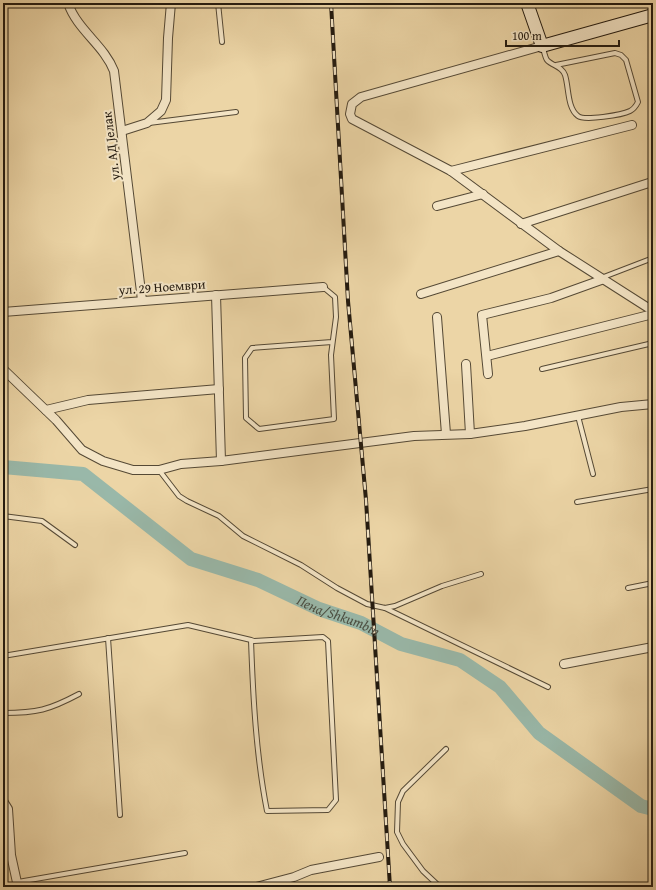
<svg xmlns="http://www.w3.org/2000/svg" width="656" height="890" viewBox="0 0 656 890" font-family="'Gentium Book Plus',serif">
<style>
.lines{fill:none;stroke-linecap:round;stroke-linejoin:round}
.river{stroke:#99b8a9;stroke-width:14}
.lane-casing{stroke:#554935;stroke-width:6}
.street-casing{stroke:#554935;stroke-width:10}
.secondary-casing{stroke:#231a0f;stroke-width:14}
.lane{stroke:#f3e4c5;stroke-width:4}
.street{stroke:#f3e4c5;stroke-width:8}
.secondary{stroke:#f3e4c5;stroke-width:12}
.rail-casing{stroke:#231a0f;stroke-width:4}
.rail{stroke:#f3e4c5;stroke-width:2.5;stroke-dasharray:8;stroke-linecap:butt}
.labels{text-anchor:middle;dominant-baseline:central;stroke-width:4;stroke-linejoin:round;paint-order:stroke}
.street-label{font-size:13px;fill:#231a0f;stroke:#f3e4c5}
.water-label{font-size:14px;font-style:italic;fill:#4c5145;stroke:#f3e4c5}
</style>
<rect width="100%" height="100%" fill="#ecd5a6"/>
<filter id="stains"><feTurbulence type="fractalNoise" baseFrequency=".005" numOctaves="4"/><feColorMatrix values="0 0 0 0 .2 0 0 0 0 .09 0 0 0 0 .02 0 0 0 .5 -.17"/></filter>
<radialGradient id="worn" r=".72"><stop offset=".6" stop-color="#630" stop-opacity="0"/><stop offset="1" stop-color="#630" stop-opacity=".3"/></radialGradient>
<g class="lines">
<!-- river -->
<path class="river" id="s1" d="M3 467 83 474 191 559 258 580 319 609 361 623 401 644 460 660 500 687 539 733 641 806 653 809"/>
<defs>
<g id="lane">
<polyline points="218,3 222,42"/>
<path d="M543 48C544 51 545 57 547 60 552 66 562 66 565 75 569 87 567 108 578 116 584 121 622 115 630 111 634 109 636 106 638 102L626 60 621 55 615 53 556 65"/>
<polyline points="149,123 236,112"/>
<polyline points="3,264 4,264"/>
<polyline points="601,278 653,258"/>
<polyline points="323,287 335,297 336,317 331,355 334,419 259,429 246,418 245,358 252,348 332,342"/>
<polyline points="542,369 653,343"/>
<polyline points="578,416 593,474"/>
<polyline points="159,470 179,496 187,501 219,516 243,536 301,565 337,588 367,604 385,608 395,606 442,586 481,574"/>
<polyline points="577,502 653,489"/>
<polyline points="3,516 42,521 75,545"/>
<polyline points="628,588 653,583"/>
<polyline points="385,608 548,687"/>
<polyline points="108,638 120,815"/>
<path d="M3 656 188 625 251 640 254 641 323 637 328 641 336 800 328 810 267 811C256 755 253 697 251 640"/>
<path d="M3 713C37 713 49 710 79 694"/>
<polyline points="18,882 185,853"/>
<polyline points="440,887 423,871 403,844 397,832 398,802 403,791 446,749"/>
</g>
<g id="street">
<path d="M68 3C77 30 104 45 114 71L142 300"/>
<polyline points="542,46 361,97 352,104 350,114 352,119 451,171 559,251 653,311"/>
<polyline points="122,131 147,123 161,111 166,100 168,38 171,3"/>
<polyline points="451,171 632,125"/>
<polyline points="437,206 483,194"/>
<polyline points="521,224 652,182"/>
<polyline points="421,294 559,251"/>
<polyline points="216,295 221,461"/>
<polyline points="3,312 323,287"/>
<polyline points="437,317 446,434"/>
<polyline points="487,356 653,314"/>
<polyline points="466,364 470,434"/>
<polyline points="3,369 56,420 82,450 103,461 133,470 159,470 181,464 221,461 414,436 470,434 525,426 621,407 653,404"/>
<polyline points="488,374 482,315 551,298 604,279"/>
<polyline points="46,410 88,400 219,389"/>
<polyline points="564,664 653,647"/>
<polyline points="3,801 8,809 11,855 18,887"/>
<polyline points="256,887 294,877 311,870 379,857"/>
</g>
<polyline id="secondary" points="527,3 542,46 653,15"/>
</defs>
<!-- lane casing -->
<use href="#lane" class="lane-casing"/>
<!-- street casing -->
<use href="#street" class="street-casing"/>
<!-- secondary casing -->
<use href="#secondary" class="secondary-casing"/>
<!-- lane -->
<use href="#lane" class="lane"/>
<!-- street -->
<use href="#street" class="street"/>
<!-- secondary -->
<use href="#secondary" class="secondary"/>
<defs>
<polyline id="rail" points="331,3 348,301 366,500 390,887"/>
</defs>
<!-- rail casing -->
<use href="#rail" class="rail-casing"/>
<!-- rail -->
<use href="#rail" class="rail"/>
</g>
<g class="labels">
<!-- street labels -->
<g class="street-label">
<text transform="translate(111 146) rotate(-97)">ул. АД Јелак</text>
<text transform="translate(162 287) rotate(-4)">ул. 29 Ноември</text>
</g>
<!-- water labels -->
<g class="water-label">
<text stroke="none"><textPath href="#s1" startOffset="376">Пена/Shkumbin</textPath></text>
</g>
</g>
<!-- margin -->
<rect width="656" height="890" fill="none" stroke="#ecd5a6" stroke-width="16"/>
<rect x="4" y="4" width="648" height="882" fill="none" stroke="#231a0f" stroke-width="2"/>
<rect x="8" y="8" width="640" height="874" fill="none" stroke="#231a0f"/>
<!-- scale -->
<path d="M506 40v6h113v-6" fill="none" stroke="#231a0f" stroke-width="2"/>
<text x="512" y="40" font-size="12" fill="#231a0f" stroke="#f3e4c5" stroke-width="3" paint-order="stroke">100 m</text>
<rect width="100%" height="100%" filter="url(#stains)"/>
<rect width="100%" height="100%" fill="url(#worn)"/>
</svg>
